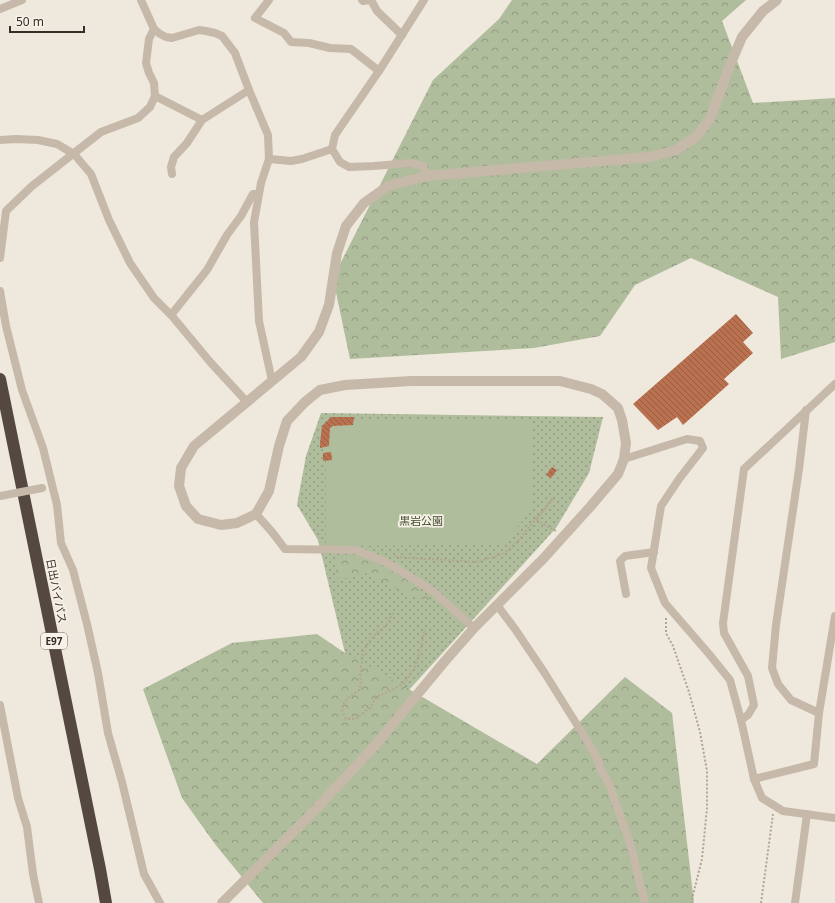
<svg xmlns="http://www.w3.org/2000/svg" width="835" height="903" viewBox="0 0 835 903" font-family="'Noto Sans','Noto Sans JP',sans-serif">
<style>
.green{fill:url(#green-dots)}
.forest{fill:url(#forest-crowns)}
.pitch{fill:#b0bd9d}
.building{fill:url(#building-back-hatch)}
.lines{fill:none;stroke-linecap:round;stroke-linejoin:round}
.path{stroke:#b2a393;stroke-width:2;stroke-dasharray:2 2;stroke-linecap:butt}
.minor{stroke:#c6b9a9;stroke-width:8}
.tertiary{stroke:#c6b9a9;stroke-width:10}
.motorway{stroke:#544840;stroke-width:12}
.minor-bridge{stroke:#c6b9a9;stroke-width:8}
.labels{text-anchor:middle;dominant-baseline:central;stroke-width:3.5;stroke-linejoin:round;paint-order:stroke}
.shield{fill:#f7f1e8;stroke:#6e6862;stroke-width:1}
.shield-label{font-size:10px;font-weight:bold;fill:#342d28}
.park-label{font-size:11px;fill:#41502e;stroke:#f7f1e8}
.street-label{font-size:11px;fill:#342d28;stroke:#f7f1e8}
</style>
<defs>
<pattern id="green-dots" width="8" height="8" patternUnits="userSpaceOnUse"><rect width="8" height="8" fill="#b0bd9d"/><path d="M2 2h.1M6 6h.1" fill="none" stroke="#909a80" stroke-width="1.8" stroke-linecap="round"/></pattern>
<pattern id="forest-crowns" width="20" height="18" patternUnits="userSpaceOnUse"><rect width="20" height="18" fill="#b0bd9d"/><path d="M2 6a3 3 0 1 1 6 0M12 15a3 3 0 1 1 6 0" fill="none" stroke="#909a80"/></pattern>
<pattern id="building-back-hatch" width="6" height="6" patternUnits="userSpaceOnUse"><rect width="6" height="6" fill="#ba714f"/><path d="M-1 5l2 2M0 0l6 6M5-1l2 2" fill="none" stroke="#985d42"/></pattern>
</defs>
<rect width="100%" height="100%" fill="#efe8dc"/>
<!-- green -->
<polygon class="green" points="321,413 603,417 589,473 556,528 369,734 334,714 345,653 318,540 297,505 306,456"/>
<!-- forest -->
<g class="forest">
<polygon points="512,0 746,0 722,21 753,103 835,98 835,342 781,359 778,297 691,258 635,285 600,336 534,348 350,359 333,278 433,80 499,19"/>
<polygon points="347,556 365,557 405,578 431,601 410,595 363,572 352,578 338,579 334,563 335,559"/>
<polygon points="317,634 345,653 366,664 537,764 625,677 672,713 694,903 263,903 215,844 182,798 143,689 232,643"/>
</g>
<!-- pitch -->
<polygon class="pitch" points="326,420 533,420 533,509 504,542 498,545 326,546"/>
<!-- building -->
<g class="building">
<polygon points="736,314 753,333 743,342 753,353 724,379 729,384 683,425 677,417 658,430 633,404"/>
<polygon points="331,417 354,417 353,425 333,426 330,428 329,446 320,448 320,443 322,426"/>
<polygon points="331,452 332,460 323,461 323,453"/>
<polygon points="552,467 557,470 551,478 546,475"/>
</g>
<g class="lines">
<!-- path -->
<g class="path">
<polyline points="396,557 476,562 503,554 517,542 553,498 536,520 556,531"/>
<path d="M393 613 386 626 381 629 370 640 363 651 362 661 361 667 360 676 361 684 359 690C348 698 336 704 346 719H355L370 708 376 697 392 690 404 683 413 671 418 658 425 629"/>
<polyline points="666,618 666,633 673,646 689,692 700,732 707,771 707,808 702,859 691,903"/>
<polyline points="761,903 773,814"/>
</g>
<!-- minor -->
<g class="minor">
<polyline points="269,0 255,18 284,33 291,42 309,43 330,48 351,49 379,71"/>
<polyline points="362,0 363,1 371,0 377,11 402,35"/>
<polyline points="424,0 379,71 335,135 332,149 340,162 349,167 374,166 411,163 423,166 426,176"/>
<polyline points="0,9 22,0"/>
<polyline points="154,29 160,34 166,37 172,38 199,30 206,31 215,33 222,36 235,53 249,90 268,135 269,159 261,183 254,222 259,321 272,381"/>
<polyline points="155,96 202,120"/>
<polyline points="0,140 16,139 38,140 57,144 74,154 91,174 109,220 130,263 154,298 172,316 211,363 247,402"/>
<polyline points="269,159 291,161 302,159 332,149"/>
<polyline points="172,174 171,167 174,157 187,143 202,120 249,90"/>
<polyline points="0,258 6,211 32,186 101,132 138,118 150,107 155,96 154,83 149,73 146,63 149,39 154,29 141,0"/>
<polyline points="0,291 6,326 22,390 43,448 57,505 61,543 73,570 87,624 98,673 108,733 122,782 144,874 160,903"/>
<polyline points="171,315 207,270 227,235 241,216 253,194 259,194"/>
<polyline points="806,410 799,469 776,625 772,668 778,684 791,700 819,713"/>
<polyline points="624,459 687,439 700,441 703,448 679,479 661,506 651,568 665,603 709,654 730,680 741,720 754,779 762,798 783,811 835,818"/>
<polyline points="256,514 272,532 285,549 356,550 379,559 393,566 434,592 474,628"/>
<polyline points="626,594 620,561 625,556 654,552"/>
<polyline points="497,605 515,629 544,672 591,747 599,762 599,766 609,784 630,843 645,903"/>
<polyline points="0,705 18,798 27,827 33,874 39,903"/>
<polyline points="741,720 748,715 754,705 748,676 724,633 723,623 744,469 835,384"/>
<polyline points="754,779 814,764 819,713 835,616"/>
<polyline points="795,903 807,814"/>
</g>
<!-- tertiary -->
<polyline class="tertiary" points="222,903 317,808 372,749 445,661 474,628 543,559 590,507 618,474 624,459 626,443 622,420 618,408 602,394 591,389 560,381 411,381 345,385 320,390 305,402 287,421 279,446 269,491 256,514 237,523 221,525 198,519 186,506 179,486 181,468 194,446 301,357 319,332 329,305 337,253 346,226 364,203 388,186 426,176 650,157 676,150 696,137 710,119 728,70 742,37 763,11 777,0"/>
<!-- motorway -->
<polyline class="motorway" points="0,379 100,869 106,903"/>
<!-- minor-bridge -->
<polyline class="minor-bridge" points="0,496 42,488"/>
</g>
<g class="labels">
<!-- shield labels -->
<rect class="shield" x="41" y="633" width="26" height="16" rx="3"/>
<g class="shield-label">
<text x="54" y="641">E97</text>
</g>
<!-- park labels -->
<g class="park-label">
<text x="421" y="520">黒岩公園</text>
</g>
<!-- street labels -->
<g class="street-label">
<text transform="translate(57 591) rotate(79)">日出バイパス</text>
</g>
</g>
<!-- scale -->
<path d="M10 26v6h74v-6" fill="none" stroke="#342d28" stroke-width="2"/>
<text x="16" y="26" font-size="12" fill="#342d28" stroke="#f7f1e8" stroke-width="3" paint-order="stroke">50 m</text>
</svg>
